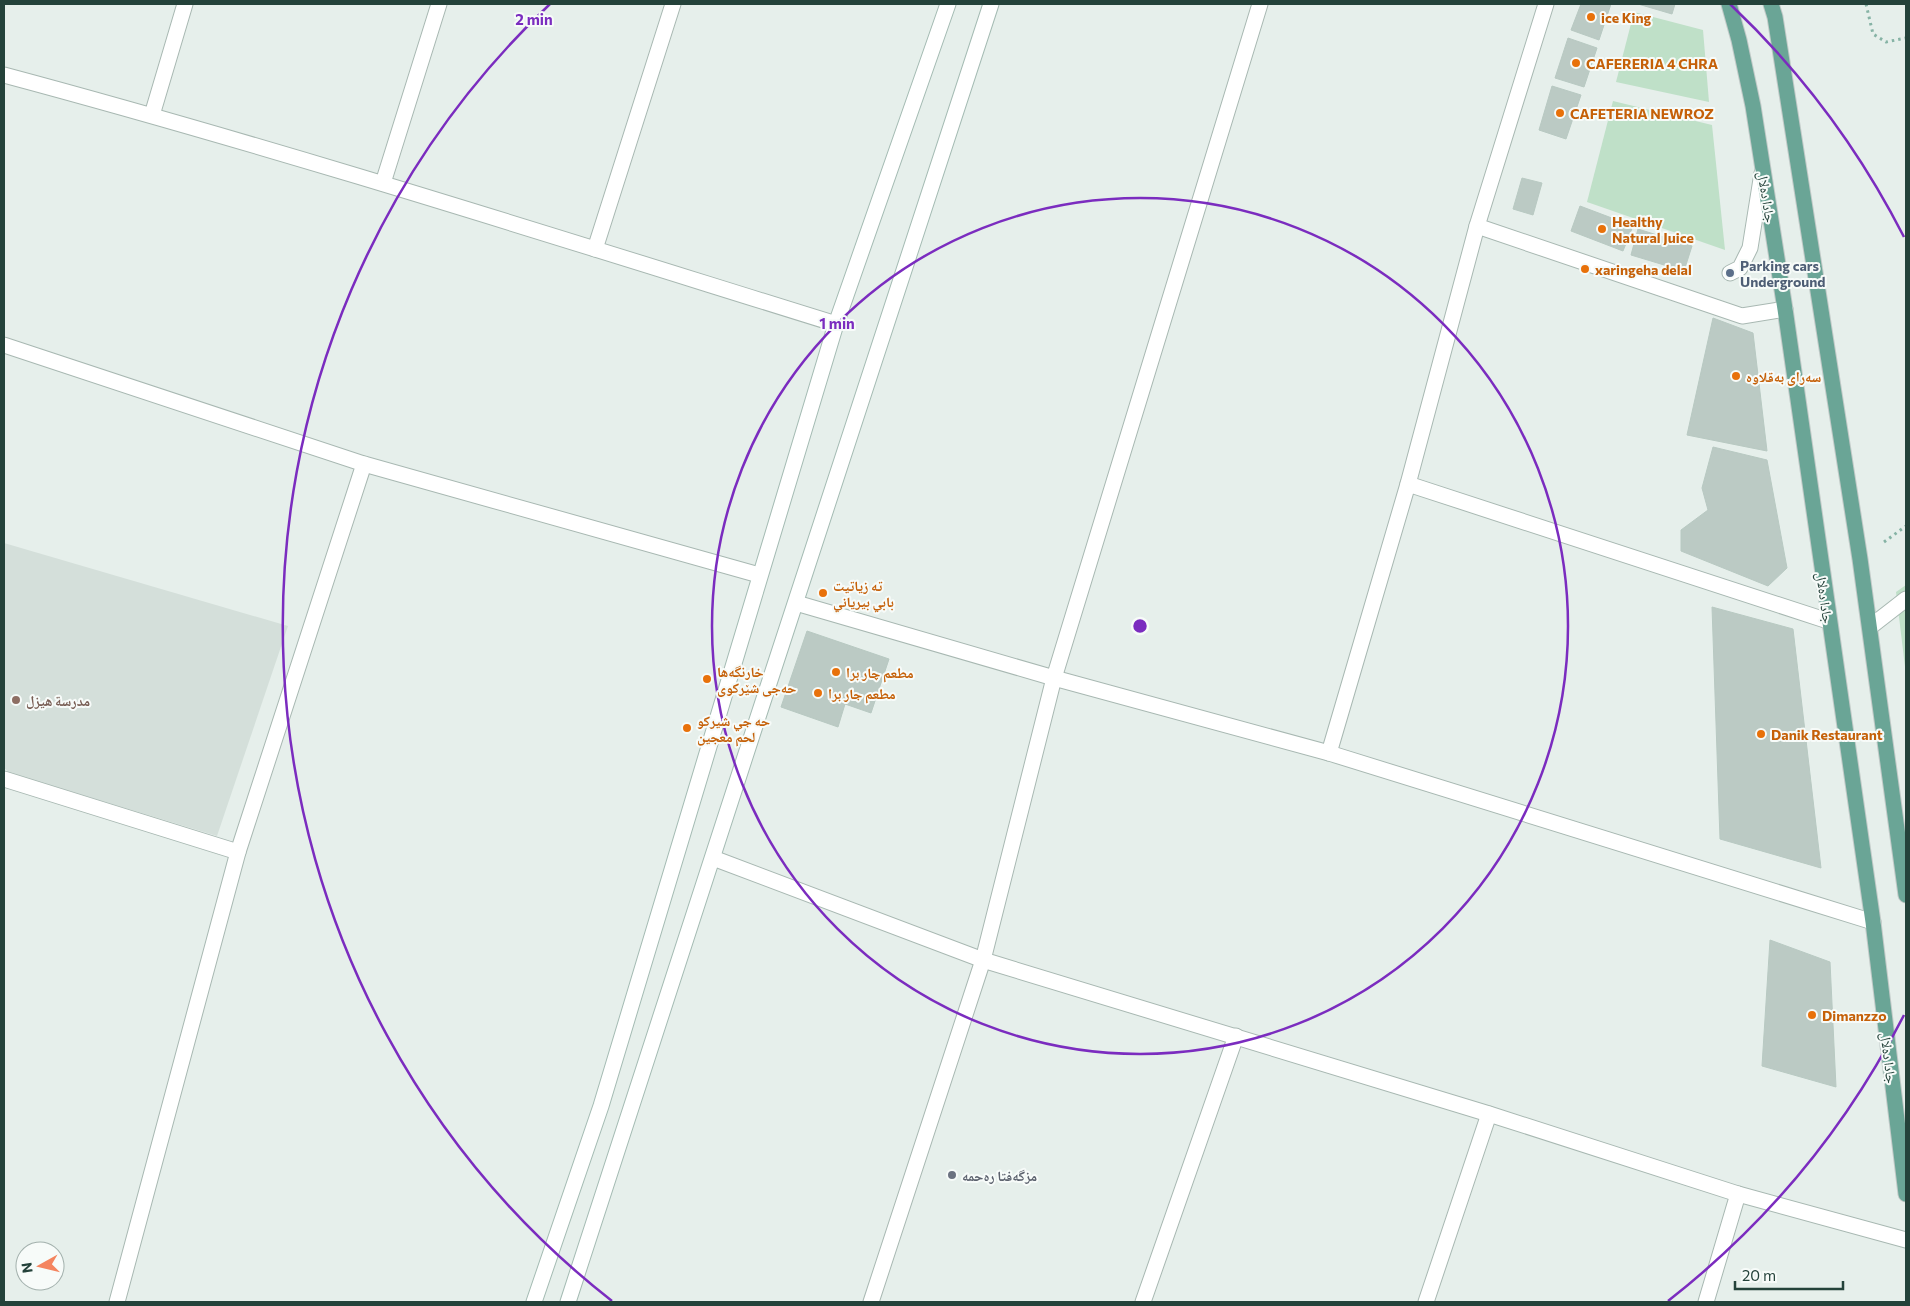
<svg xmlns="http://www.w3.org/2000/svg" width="1910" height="1306" viewBox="0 0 1910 1306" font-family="Commissioner,'Noto Naskh Arabic',sans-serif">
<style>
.built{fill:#d4dfda}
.green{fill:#bfe0c8}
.building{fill:#bbcac4;stroke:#b8c9c2}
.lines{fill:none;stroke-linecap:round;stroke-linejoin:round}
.street-casing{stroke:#a8b8b2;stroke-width:17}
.secondary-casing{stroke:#a4bbb3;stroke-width:17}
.primary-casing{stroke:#c2cac8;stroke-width:17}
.path{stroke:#86b3a5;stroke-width:3;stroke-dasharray:2.5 4;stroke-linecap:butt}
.street{stroke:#fff;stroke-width:15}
.secondary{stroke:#fff;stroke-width:15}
.primary{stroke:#6aa596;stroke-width:15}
.ring{fill:none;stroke:#7b2cbf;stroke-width:2.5}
.food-dot{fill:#e8710a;stroke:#f7fbf9;stroke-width:2}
.service-dot{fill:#5c6f8a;stroke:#f7fbf9;stroke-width:2}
.education-dot{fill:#8d6e63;stroke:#f7fbf9;stroke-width:2}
.worship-dot{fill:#6b7280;stroke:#f7fbf9;stroke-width:2}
.labels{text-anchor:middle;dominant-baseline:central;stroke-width:4;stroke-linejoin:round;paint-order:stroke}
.food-label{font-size:14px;font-weight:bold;fill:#c56008;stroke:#f7fbf9;text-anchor:start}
.street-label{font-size:14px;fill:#24423a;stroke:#f7fbf9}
.service-label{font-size:14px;font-weight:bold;fill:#4e5e75;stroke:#f7fbf9;text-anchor:start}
.education-label{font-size:14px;font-weight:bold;fill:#785e54;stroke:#f7fbf9;text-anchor:start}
.worship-label{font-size:14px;font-weight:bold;fill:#5b616d;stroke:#f7fbf9;text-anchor:start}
.centre{fill:#7b2cbf;stroke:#f7fbf9;stroke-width:2.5}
.ring-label{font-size:15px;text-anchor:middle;font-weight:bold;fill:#7b2cbf;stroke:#f7fbf9;stroke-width:4;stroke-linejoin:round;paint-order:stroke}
</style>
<rect width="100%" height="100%" fill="#e6efeb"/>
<!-- built -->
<polygon class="built" points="4,543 288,626 217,836 10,773 4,768"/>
<!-- green -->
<g class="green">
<polygon points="1634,12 1703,30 1709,102 1616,82"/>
<polygon points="1613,101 1712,125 1725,250 1587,202"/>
<polygon points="1906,585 1906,675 1896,592"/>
</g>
<!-- building -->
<g class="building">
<polygon points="1581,4 1611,4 1599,40 1571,30"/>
<polygon points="1638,4 1675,4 1672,14"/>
<polygon points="1568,38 1597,48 1584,87 1555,78"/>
<polygon points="1552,86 1581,95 1566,139 1539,130"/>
<polygon points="1522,178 1542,183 1533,215 1513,209"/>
<polygon points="1580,206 1633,226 1623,251 1571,231"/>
<polygon points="1638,229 1692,246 1684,271 1631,255"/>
<polygon points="1713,318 1753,333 1767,451 1687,435"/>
<polygon points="1713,447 1767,460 1787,568 1768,586 1681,551 1681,530 1708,510 1702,488"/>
<polygon points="1712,607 1793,629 1821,868 1720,839"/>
<polygon points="807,631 889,659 871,713 845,704 838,727 781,707"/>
<polygon points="1770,940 1830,962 1836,1087 1762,1066"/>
</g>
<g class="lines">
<defs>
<g id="street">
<path d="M4 75C284 150 559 238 836 324"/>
<polyline points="152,115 185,4"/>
<polyline points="383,183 439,4"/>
<polyline points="1477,226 1742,316 1785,309"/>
<polyline points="595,249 673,4"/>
<polyline points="1730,273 1740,268 1750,248 1762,173"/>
<polyline points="4,345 364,464 759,575"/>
<polyline points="1408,484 1828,621"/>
<polyline points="796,603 1054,678 1329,753 1873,922"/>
<polyline points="1870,627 1906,599"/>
<polyline points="1329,753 1408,484 1477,226 1546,4"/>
<polyline points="4,779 238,852"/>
<polyline points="713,858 983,960 1489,1114 1738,1194 1906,1240"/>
<polyline points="117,1302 238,852 364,464"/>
<polyline points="871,1302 983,960 1054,678 1260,4"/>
<polyline points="1143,1302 1236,1036"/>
<polyline points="1426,1302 1489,1114"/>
<polyline points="1706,1302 1738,1194"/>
</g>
<g id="secondary">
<polyline points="534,1302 601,1106 836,324 948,4"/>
<path d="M568 1302C710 870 847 435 991 4"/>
</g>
<g id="primary">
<polyline points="1729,4 1739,40 1753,106 1785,309 1873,922 1906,1194"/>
<polyline points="1771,4 1775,17 1860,559 1906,895"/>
</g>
</defs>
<!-- street casing -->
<use href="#street" class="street-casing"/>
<!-- secondary casing -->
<use href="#secondary" class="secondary-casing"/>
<!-- primary casing -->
<use href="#primary" class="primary-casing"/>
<!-- path -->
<g class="path">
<polyline points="1866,4 1873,34 1886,42 1906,38"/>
<polyline points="1884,542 1906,526"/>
</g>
<!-- street -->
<use href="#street" class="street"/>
<!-- secondary -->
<use href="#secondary" class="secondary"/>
<!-- primary -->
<use href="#primary" class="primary"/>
</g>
<!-- distance rings -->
<g class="ring">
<circle cx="1140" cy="626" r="428"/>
<path d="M1904 1015A857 857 0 0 1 1668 1301M612 1301A857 857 0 0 1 550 4M1730 4A857 857 0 0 1 1904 237"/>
</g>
<!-- markers -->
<g class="food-dot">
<circle cx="1591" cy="17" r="5"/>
<circle cx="1576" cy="63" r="5"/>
<circle cx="1560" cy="113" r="5"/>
<circle cx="1602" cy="229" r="5"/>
<circle cx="1585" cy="269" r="5"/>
<circle cx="1736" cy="376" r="5"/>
<circle cx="823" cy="593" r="5"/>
<circle cx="836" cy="672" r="5"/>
<circle cx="707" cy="679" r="5"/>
<circle cx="818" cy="693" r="5"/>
<circle cx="687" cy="728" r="5"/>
<circle cx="1761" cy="734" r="5"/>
<circle cx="1812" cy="1015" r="5"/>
</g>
<circle class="service-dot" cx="1730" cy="273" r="5"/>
<circle class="education-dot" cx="16" cy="700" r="5"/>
<circle class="worship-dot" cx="952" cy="1175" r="5"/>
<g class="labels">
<!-- food labels -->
<g class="food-label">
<text x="1601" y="17">ice King</text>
<text x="1586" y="63">CAFERERIA 4 CHRA</text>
<text x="1570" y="113">CAFETERIA NEWROZ</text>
<text x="1612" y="221">Healthy<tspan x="1612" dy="16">Natural Juice</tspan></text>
<text x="1595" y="269">xaringeha delal</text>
<text x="1746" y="376">سەراى بەقلاوە</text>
<text x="833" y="585">ته زياتيت<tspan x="833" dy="16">بابي بيرياني</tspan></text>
<text x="717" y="671">خارنگەها<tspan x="717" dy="16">حەجى شێركوى</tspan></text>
<text x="846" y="672">مطعم چار برا</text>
<text x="828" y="693">مطعم جار برا</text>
<text x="697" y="720">حه جي شيركو<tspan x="697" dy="16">لحم معجين</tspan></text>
<text x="1771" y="734">Danik Restaurant</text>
<text x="1822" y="1015">Dimanzzo</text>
</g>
<!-- street labels -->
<g class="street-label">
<text transform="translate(1767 197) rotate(81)">جادا دەلال</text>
<text transform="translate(1825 598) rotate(82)">جادا دەلال</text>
<text transform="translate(1889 1058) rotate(83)">جادا دەلال</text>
</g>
<!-- service labels -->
<g class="service-label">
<text x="1740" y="265">Parking cars<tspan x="1740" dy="16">Underground</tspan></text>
</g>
<!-- education labels -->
<g class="education-label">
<text x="26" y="700">مدرسة هيزل</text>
</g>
<!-- worship labels -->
<g class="worship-label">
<text x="962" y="1175">مزگەفتا رەحمە</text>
</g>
</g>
<circle cx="1140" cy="626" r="8" class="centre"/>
<g class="ring-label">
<text x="534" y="25">2 min</text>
<text x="837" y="329">1 min</text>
</g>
<!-- border -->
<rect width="1910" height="1306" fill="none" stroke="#24423a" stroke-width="10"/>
<!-- north arrow -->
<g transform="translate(40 1266) rotate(262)"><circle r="24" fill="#f7fbf9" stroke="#a3b1ad"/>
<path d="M0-4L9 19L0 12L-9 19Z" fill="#f4845f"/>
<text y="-8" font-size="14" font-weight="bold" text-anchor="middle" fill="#24423a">N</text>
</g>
<!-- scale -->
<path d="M1735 1281v8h108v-8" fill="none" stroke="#24423a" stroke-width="2.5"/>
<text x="1742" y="1281" font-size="15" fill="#24423a" stroke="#f7fbf9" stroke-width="4" paint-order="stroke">20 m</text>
</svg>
